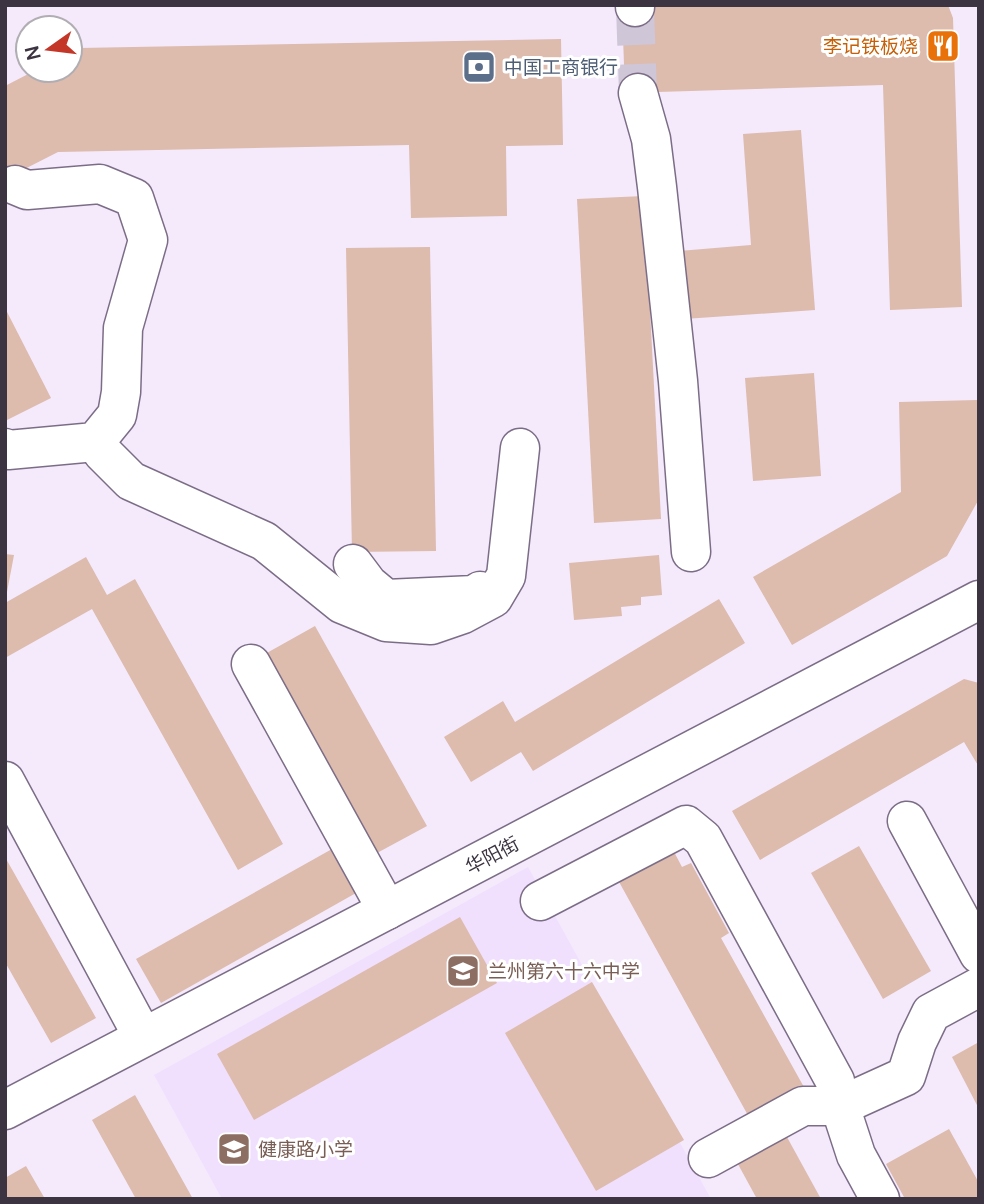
<svg xmlns="http://www.w3.org/2000/svg" width="984" height="1204" viewBox="0 0 984 1204" font-family="Manrope,'Noto Sans SC',sans-serif">
<style>
.built{fill:#f0e0fd}
.building{fill:#ddbbad}
.lines{fill:none;stroke-linecap:round;stroke-linejoin:round}
.minor-tunnel{stroke:#cfc6d7;stroke-width:38;stroke-dasharray:38 19;stroke-linecap:butt}
.minor-casing{stroke:#7c6d87;stroke-width:41}
.minor{stroke:#fff;stroke-width:38}
.labels{text-anchor:middle;dominant-baseline:central;stroke-width:6;stroke-linejoin:round;paint-order:stroke}
.food-label{font-size:19px;fill:#c56008;stroke:#fff;text-anchor:end}
.service-label{font-size:19px;fill:#4e5e75;stroke:#fff;text-anchor:start}
.street-label{font-size:19px;fill:#3c3541;stroke:#fff}
.education-label{font-size:19px;fill:#785e54;stroke:#fff;text-anchor:start}
</style>
<rect width="100%" height="100%" fill="#f4eafc"/>
<!-- built -->
<polygon class="built" points="528,867 711,1199 222,1199 154,1075"/>
<!-- building -->
<g class="building">
<polygon points="702,5 948,5 953,18 962,307 890,310 883,85 625,93 622,8"/>
<polygon points="561,39 563,145 506,146 507,216 411,218 409,145 58,152 5,179 5,86 36,70 70,70 70,53 79,48"/>
<polygon points="801,130 815,310 684,319 679,251 751,245 743,134"/>
<polygon points="644,196 661,519 594,523 577,199"/>
<polygon points="430,247 436,551 352,552 346,248"/>
<polygon points="5,308 51,398 5,421"/>
<polygon points="814,373 821,476 753,481 745,378"/>
<polygon points="977,400 979,499 947,556 792,645 753,577 901,492 899,402"/>
<polygon points="5,554 14,555 7,592 5,591"/>
<polygon points="659,555 662,595 641,597 641,605 621,607 622,616 574,620 569,563"/>
<polygon points="86,557 107,595 135,579 283,844 238,870 92,609 5,658 5,603"/>
<polygon points="719,599 745,643 533,771 521,752 471,782 444,737 503,701 515,722"/>
<polygon points="315,626 427,826 377,853 265,654"/>
<polygon points="964,679 979,683 979,767 964,742 760,860 732,811"/>
<polygon points="859,846 931,971 883,999 811,873"/>
<polygon points="332,849 356,893 161,1003 136,959"/>
<polygon points="673,850 682,867 691,863 729,933 721,938 805,1089 750,1119 618,880"/>
<polygon points="5,857 96,1018 51,1043 5,962"/>
<polygon points="460,917 497,983 254,1120 217,1054"/>
<polygon points="592,982 684,1140 596,1191 505,1033"/>
<polygon points="979,1042 979,1109 952,1057"/>
<polygon points="135,1095 193,1199 136,1199 92,1120"/>
<polygon points="782,1128 821,1199 757,1199 733,1155"/>
<polygon points="949,1129 979,1183 979,1199 905,1199 886,1164"/>
<polygon points="26,1166 45,1199 5,1199 5,1178"/>
</g>
<g class="lines">
<!-- minor-tunnel -->
<polyline class="minor-tunnel" points="635,7 638,93"/>
<defs>
<g id="minor">
<polyline points="635,5 635,7"/>
<polyline points="638,93 651,139 657,187 678,381 691,552"/>
<polyline points="95,442 103,453 131,481 264,541 342,604 386,622 431,625 463,614 493,598 506,576 520,448"/>
<polyline points="5,448 8,450 95,442 117,415 121,392 123,328 148,240 134,198 100,184 27,190 15,185"/>
<polyline points="353,564 368,584 386,599 474,595 480,591"/>
<polyline points="251,664 387,910"/>
<polyline points="5,781 143,1037"/>
<polyline points="907,821 979,954"/>
<polyline points="540,901 686,825 703,839 835,1081 840,1106 856,1155 880,1199"/>
<polyline points="5,1110 979,600"/>
<polyline points="708,1158 803,1106 840,1106 906,1076 917,1042 931,1013 979,987"/>
</g>
</defs>
<!-- minor casing -->
<use href="#minor" class="minor-casing"/>
<!-- minor -->
<use href="#minor" class="minor"/>
</g>
<!-- icons -->
<defs>
<symbol id="restaurant-square" viewBox="-11 -11 22 22"><rect x="-9" y="-9" width="18" height="18" rx="4" fill="#e8710a" stroke="#fff"/><path d="M-5-6h1v4h1v-4h1v4h1v-4h1v5L-1.5 .5V6h-2V.5L-5-1ZM5-6V6H3V1.5H1.5Q1.5-4 5-6Z" fill="#fff"/></symbol>
<symbol id="bank-square" viewBox="-11 -11 22 22"><rect x="-9" y="-9" width="18" height="18" rx="4" fill="#5c6f8a" stroke="#fff"/><path d="M-6-4H6V4H-6ZM0-2.3a2.3 2.3 0 1 0 0 4.6a2.3 2.3 0 1 0 0-4.6Z" fill="#fff"/></symbol>
<symbol id="school-square" viewBox="-11 -11 22 22"><rect x="-9" y="-9" width="18" height="18" rx="4" fill="#8d6e63" stroke="#fff"/><path d="M0-5L7-2L0 1L-7-2ZM-4 1L0 2.5L4 1V4Q0 6-4 4Z" fill="#fff"/></symbol>
</defs>
<g fill-rule="evenodd">
<use href="#restaurant-square" x="924" y="27" width="38" height="38"/>
<use href="#bank-square" x="460" y="48" width="38" height="38"/>
<use href="#school-square" x="444" y="952" width="38" height="38"/>
<use href="#school-square" x="215" y="1130" width="38" height="38"/>
</g>
<g class="labels">
<!-- food labels -->
<g class="food-label">
<text x="918" y="46">李记铁板烧</text>
</g>
<!-- service labels -->
<g class="service-label">
<text x="504" y="67">中国工商银行</text>
</g>
<!-- street labels -->
<g class="street-label">
<text transform="translate(492 855) rotate(-28)">华阳街</text>
</g>
<!-- education labels -->
<g class="education-label">
<text x="488" y="971">兰州第六十六中学</text>
<text x="258" y="1149">健康路小学</text>
</g>
</g>
<!-- border -->
<rect width="984" height="1204" fill="none" stroke="#3c3541" stroke-width="14"/>
<!-- north arrow -->
<g transform="translate(49 49) rotate(256)"><circle r="33" fill="#ffffff" stroke="#b1aeb3" stroke-width="2"/>
<path d="M0-5L12 26L0 18L-12 26Z" fill="#c33628"/>
<text y="-10" font-size="19" font-weight="bold" text-anchor="middle" fill="#3c3541">N</text>
</g>
</svg>
